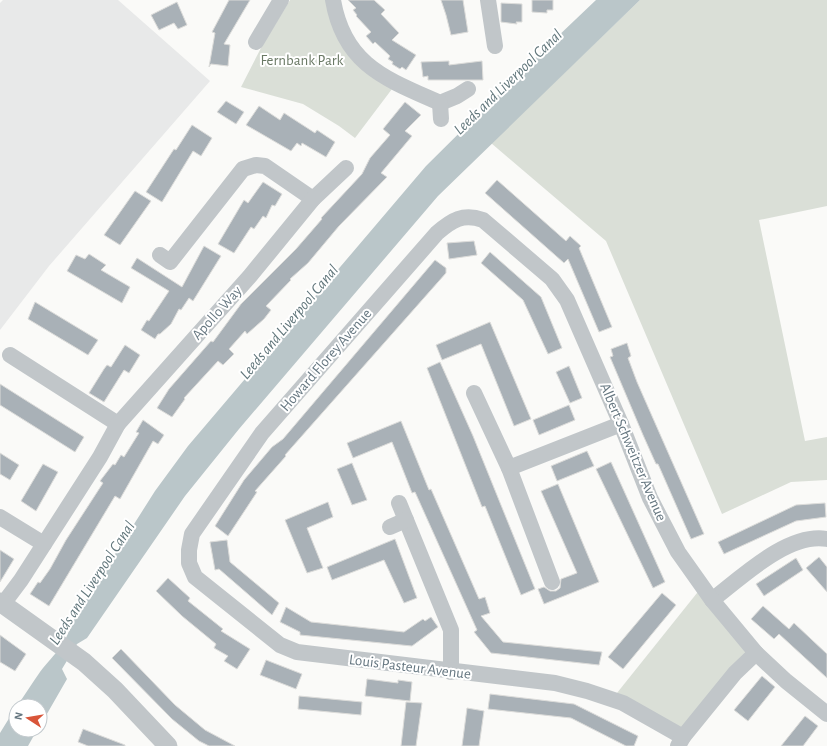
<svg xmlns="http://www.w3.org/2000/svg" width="827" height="746" viewBox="0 0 827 746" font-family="'Alegreya Sans',sans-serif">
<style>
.built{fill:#e8e9e9}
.green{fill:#dadfd7}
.water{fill:#bac6c9}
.building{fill:#a9b1b7;stroke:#dcdcda}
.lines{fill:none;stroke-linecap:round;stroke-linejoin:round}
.minor{stroke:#c1c6c9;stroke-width:16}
.tertiary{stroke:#c1c6c9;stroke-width:19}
.labels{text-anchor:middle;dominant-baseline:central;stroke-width:4;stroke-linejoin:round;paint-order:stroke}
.park-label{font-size:15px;fill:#6a7965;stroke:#fff}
.street-label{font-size:15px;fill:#667781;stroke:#fff}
.water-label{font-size:16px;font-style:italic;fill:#61767b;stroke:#fff}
</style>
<rect width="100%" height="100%" fill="#fafaf8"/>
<!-- built -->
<polygon class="built" points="3,0 118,0 210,81 49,266 0,330 0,3"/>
<!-- green -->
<g class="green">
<polygon points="290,0 328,0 330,16 392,89 355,138 339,126 303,104 241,87 262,46"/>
<polygon points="640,0 827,0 827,206 759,220 805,441 827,437 827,480 791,482 722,514 606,241 491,143"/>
<polygon points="701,588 753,653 682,732 613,698"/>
</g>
<!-- water -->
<g class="water">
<path d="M596 0H640L438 196 239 429 185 496 87 638 77 644 62 669 67 679 40 726V706H17C25 695 32 683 40 672 56 651 64 649 72 622L155 491 188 446 426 166 534 59Z"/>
<polygon points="16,707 16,730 37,730 28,746 0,746 0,733"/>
</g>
<!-- building -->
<g class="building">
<polygon points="229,0 250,0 224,44 230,45 228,66 211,64 209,67 215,33 212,32"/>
<polygon points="348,0 374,0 385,10 381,14 399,33 392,40 416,55 406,70 402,67 400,69 392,64 393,62 388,59 390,56 375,42 373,44 366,36 371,32 356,16 357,15 353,10 356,8"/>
<polygon points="441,0 463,0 468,32 451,35 446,15"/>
<polygon points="532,0 553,0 553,10 547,10 547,13 532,12"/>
<polygon points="177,2 187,25 178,29 174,23 159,30 151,15"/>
<polygon points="501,3 522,4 522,22 516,22 517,24 501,22"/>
<polygon points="449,61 449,65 482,61 483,80 428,80 428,76 423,77 421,62"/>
<polygon points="226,101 244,112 236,124 217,112"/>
<polygon points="405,102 421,115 405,131 412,136 381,173 387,177 339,226 308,263 290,279 291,280 266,306 271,310 264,319 247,334 245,331 229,349 234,354 223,365 218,361 184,398 185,399 172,417 157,408 169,389 211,341 213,342 241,304 296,249 322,219 321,218 362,174 370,158 390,135 383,129"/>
<polygon points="259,106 280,120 284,113 315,133 317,130 335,142 326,157 302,143 301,146 297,143 291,151 246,125"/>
<polygon points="192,125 212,138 201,156 193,151 162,202 146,192 174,149 176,150"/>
<polygon points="497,180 566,241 570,236 581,246 579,248 612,327 599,332 568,259 564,263 485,193"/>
<polygon points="263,182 282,194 275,206 272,205 266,218 263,216 254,229 251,227 234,253 218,244 244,200 248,203"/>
<polygon points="135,191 151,201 120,245 104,235"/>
<polygon points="474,241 477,255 449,259 447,243"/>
<polygon points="204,246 221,256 193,301 189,298 181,310 179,309 171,324 160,334 158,334 155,339 141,330 147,320 149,321 169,291 131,268 137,258 182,287"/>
<polygon points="490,252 541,297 562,348 548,354 523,300 481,263"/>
<polygon points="89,254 106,265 101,270 130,287 122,303 67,271 76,255 85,259"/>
<polygon points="435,260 446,268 446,273 285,455 286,456 255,491 257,492 228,536 215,526 244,480 272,447 283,439"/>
<polygon points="35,302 98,340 88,355 28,319"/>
<polygon points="490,322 531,419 514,426 481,344 442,360 436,345"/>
<polygon points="627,343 631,356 628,358 637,382 704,534 691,539 658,464 656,464 643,435 610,357 613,356 611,349"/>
<polygon points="125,345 140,355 129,373 124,370 104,402 89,393 104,369 107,365 111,367"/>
<polygon points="440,362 473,436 535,589 521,595 485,506 482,507 427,368"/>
<polygon points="569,366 582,398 570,403 556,372"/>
<polygon points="0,384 84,437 75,452 0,405"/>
<polygon points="569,405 575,420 539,435 533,420"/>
<polygon points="143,420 164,435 158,444 153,441 120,499 115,496 49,606 30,594 38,582 40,583 50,569 66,540 103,483 100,481 113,464 115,465 121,455 124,457 139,433 136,432"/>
<polygon points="401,421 429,490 431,489 479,599 485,597 490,613 481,616 503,642 602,652 599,665 491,653 474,632 477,630 415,492 412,493 392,442 353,458 347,443"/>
<polygon points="587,451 594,466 557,481 551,466"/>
<polygon points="0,453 19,465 10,480 0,474"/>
<polygon points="611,462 665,582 653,588 596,469"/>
<polygon points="352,463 367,500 352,505 337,469"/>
<polygon points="43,464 58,472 36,511 21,501"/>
<polygon points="558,484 599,582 544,604 538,589 544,587 550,591 556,591 560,588 561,579 577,573 541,491"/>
<polygon points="328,502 333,517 307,528 323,568 307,573 285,520"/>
<polygon points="825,503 826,517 796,521 724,554 718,542 796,505"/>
<polygon points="395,539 417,598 404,603 384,560 332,580 327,567"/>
<polygon points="227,540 230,562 279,603 272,615 219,569 215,570 210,542"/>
<polygon points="0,550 14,559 0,582"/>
<polygon points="819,557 827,567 827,592 806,568"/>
<polygon points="796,558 803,570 764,596 756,584"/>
<polygon points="168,578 190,598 188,601 223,629 221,631 250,649 237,669 224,661 228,656 214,648 216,644 182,616 156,591"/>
<polygon points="662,593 676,605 623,669 608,657"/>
<polygon points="763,606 789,629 794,623 827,654 827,678 779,634 774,639 751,619"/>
<polygon points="286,607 311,622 404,632 423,619 425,621 431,617 438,627 412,646 300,635 300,632 280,622"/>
<polygon points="0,635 26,654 15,671 0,662"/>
<polygon points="121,649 175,705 205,730 235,746 209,746 199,741 172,719 112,658"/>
<polygon points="266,660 302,674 296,689 260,675"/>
<polygon points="762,676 775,687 748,721 734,710"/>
<polygon points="367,679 398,683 398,680 412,682 410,701 365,696"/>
<polygon points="490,694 574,704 638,736 634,746 626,746 571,718 488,709"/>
<polygon points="299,696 362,702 361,715 298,709"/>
<polygon points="406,702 422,703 416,746 401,746"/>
<polygon points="467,708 484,711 479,746 462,746"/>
<polygon points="805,716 818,726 803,746 781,746"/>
<polygon points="83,729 125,745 125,746 88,746 78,742"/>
</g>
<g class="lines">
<!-- minor -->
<g class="minor">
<path d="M333 0C344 65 386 79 440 103L457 96 468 89"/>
<polyline points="488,0 495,46"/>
<polyline points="256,42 281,0"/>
<polyline points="440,103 441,119"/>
<polyline points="160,255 170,262 243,169 256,165 265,166 313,199"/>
<polyline points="10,355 118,424"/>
<polyline points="474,393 509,468 552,582"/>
<polyline points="509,468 621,424"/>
<polyline points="399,503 451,630 451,672"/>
<polyline points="0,517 44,544"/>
<polyline points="390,527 406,520"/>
<path d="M712 600C741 578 788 532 827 539"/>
<polyline points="3,604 21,580 100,457 118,424 250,276 313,199 346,168"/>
<path d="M683 737 623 703 587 691 555 683 297 652 280 645 195 577 189 563V550L192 534 262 433 437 233C452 220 463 213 483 220L552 279 567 300 621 424 650 498 678 552 712 600 756 653 786 681 827 714"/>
<polyline points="678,746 683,737 735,673 756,653"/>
</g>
<!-- tertiary -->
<polyline class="tertiary" points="0,602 84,662 115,690 168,746"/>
</g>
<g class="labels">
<!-- park labels -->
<g class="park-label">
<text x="302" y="60">Fernbank Park</text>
</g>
<!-- street labels -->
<g class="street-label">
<text transform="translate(217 313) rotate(-48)">Apollo Way</text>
<text transform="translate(326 360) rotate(-49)">Howard Florey Avenue</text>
<text transform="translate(633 452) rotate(67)">Albert Schweitzer Avenue</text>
<text transform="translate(410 667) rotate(7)">Louis Pasteur Avenue</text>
</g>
<!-- water labels -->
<g class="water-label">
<text transform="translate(508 82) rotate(-44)">Leeds and Liverpool Canal</text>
<text transform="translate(289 322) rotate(-50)">Leeds and Liverpool Canal</text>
<text transform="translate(92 583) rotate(-57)">Leeds and Liverpool Canal</text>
</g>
</g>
<!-- north arrow -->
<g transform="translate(28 718) rotate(282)"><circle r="19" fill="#ffffff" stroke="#c2c9cd"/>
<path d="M0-3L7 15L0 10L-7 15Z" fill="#d95539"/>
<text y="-6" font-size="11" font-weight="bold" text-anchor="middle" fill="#667781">N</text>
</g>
</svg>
